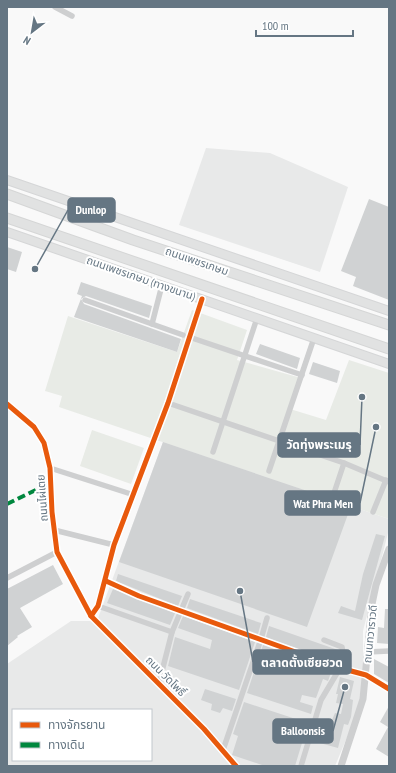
<svg xmlns="http://www.w3.org/2000/svg" width="396" height="773" viewBox="0 0 396 773" font-family="'PT Sans Narrow','Noto Sans Thai',sans-serif">
<style>
.built{fill:#e8e9e9;fill-rule:evenodd}
.green{fill:#e8ebe6}
.building{fill:#d0d2d3}
.lines{fill:none;stroke-linecap:round;stroke-linejoin:round}
.secondary-casing{stroke:#d5d6d7;stroke-width:10}
.trunk-casing{stroke:#d5d6d6;stroke-width:11}
.minor{stroke:#cecfd0;stroke-width:5.5}
.tertiary{stroke:#cecfd0;stroke-width:7}
.secondary{stroke:#e1e2e2;stroke-width:8}
.trunk{stroke:#e1e2e2;stroke-width:9}
.quiet{stroke:#00873e;stroke-width:4;stroke-dasharray:8 4;stroke-linecap:butt}
.cycleway-casing{stroke:#fff;stroke-width:8}
.cycleway{stroke:#e8590c;stroke-width:5}
.labels{text-anchor:middle;dominant-baseline:central;stroke-width:4;stroke-linejoin:round;paint-order:stroke}
.street-label{font-size:11px;fill:#657683;stroke:#fff}
.leader{fill:none;stroke:#657683;stroke-width:1.5}
.callout-dot{fill:#657683;stroke:#fff;stroke-width:1.5}
.callout{fill:#657683;stroke:#657683;stroke-width:1.5}
.callout-label{font-size:12px;text-anchor:middle;font-weight:bold;fill:#fff}
</style>
<rect width="100%" height="100%" fill="#f9f9f9"/>
<!-- built -->
<g class="built">
<polygon points="206,148 270,153 348,187 320,272 179,225"/>
<path d="M163 442 389 519V529L363 631V699L335 766H7V664L71 621H97ZM13 710H151V760H13Z"/>
</g>
<!-- green -->
<g class="green">
<polygon points="192,310 247,330 237,360 301,378 290,409 326,420 349,360 389,373 389,519 59,407 62,396 45,391 68,316 177,352"/>
<polygon points="92,430 144,448 131,484 80,466"/>
</g>
<!-- building -->
<g class="building">
<polygon points="369,199 389,207 389,300 353,286 356,277 341,271"/>
<polygon points="7,247 22,252 16,272 7,269"/>
<polygon points="81,282 152,306 149,318 86,296 81,299 84,304 181,339 177,352 74,317 82,296 77,294"/>
<polygon points="260,344 300,358 297,369 256,354"/>
<polygon points="313,362 340,371 337,383 309,374"/>
<polygon points="163,442 328,498 330,503 336,501 351,506 307,627 119,562"/>
<polygon points="376,534 385,536 362,620 338,613 341,606 355,611 363,574"/>
<polygon points="53,565 63,584 20,608 32,627 17,636 18,637 7,646 7,589"/>
<polygon points="118,574 182,596 178,606 116,581"/>
<polygon points="113,589 175,613 170,625 107,603"/>
<polygon points="190,599 261,623 258,634 187,608"/>
<polygon points="385,609 389,609 389,644 377,643 378,627 384,628"/>
<polygon points="183,616 255,642 239,690 168,666 175,637 210,649 212,640 178,628"/>
<polygon points="269,626 338,650 335,662 266,637"/>
<polygon points="263,645 332,670 328,681 323,679 316,698 302,695 300,702 313,706 311,714 247,693"/>
<polygon points="374,659 389,667 389,683 374,674"/>
<polygon points="340,677 354,681 350,699 353,700 351,717 348,725 344,724 338,748 316,742 321,727 328,729 335,713 341,714 343,704 336,703 338,694 336,694"/>
<polygon points="205,689 236,699 232,711 223,708 220,713 211,710 212,704 201,700"/>
<polygon points="244,702 308,723 300,743 302,743 295,766 265,766 232,755 238,736 233,734"/>
<polygon points="389,706 389,757 376,749 388,727 380,722"/>
</g>
<g class="lines">
<defs>
<g id="secondary">
<polyline points="7,180 389,311"/>
<polyline points="7,232 389,364"/>
</g>
<g id="trunk">
<polyline points="7,194 133,240 389,325"/>
<polyline points="7,218 389,349"/>
</g>
</defs>
<!-- secondary casing -->
<use href="#secondary" class="secondary-casing"/>
<!-- trunk casing -->
<use href="#trunk" class="trunk-casing"/>
<!-- minor -->
<g class="minor">
<polyline points="55,7 72,16"/>
<polyline points="85,300 152,324 162,285"/>
<polyline points="152,324 183,335"/>
<polyline points="189,337 302,375"/>
<polyline points="168,403 344,463 389,482"/>
<polyline points="7,404 34,427 44,443 50,468 52,512 57,552 91,616 204,729 236,766"/>
<polyline points="213,452 257,318"/>
<polyline points="50,468 134,495"/>
<polyline points="269,471 314,338"/>
<polyline points="332,499 344,463"/>
<polyline points="373,512 386,480"/>
<polyline points="54,530 114,545"/>
<polyline points="7,578 57,552"/>
<polyline points="106,581 139,596 340,668 366,675 389,689"/>
<polyline points="98,606 172,632"/>
<polyline points="91,616 98,606 114,545 168,403 202,299"/>
<polyline points="368,652 389,651"/>
<polyline points="159,683 172,632 188,594"/>
<polyline points="223,750 261,639 267,618"/>
<polyline points="301,766 321,700 340,668 343,653 342,647 324,640"/>
</g>
<!-- tertiary -->
<polyline class="tertiary" points="341,766 363,699 372,604 376,585 389,549"/>
<!-- secondary -->
<use href="#secondary" class="secondary"/>
<!-- trunk -->
<use href="#trunk" class="trunk"/>
<!-- quiet -->
<polyline class="quiet" points="7,504 50,483"/>
<defs>
<g id="cycleway">
<polyline points="7,404 34,427 44,443 50,468 52,512 57,552 91,616 204,729 236,766"/>
<polyline points="106,581 139,596 340,668 366,675 389,689"/>
<polyline points="91,616 98,606 114,545 168,403 202,299"/>
</g>
</defs>
<!-- cycleway casing -->
<use href="#cycleway" class="cycleway-casing"/>
<!-- cycleway -->
<use href="#cycleway" class="cycleway"/>
</g>
<g class="labels">
<!-- street labels -->
<g class="street-label">
<text transform="translate(197 261) rotate(19)">ถนนเพชรเกษม</text>
<text transform="translate(141 278) rotate(19)">ถนนเพชรเกษม (ทางขนาน)</text>
<text transform="translate(42 498) rotate(-94)">ถนนไผ่เตย</text>
<text transform="translate(370 634) rotate(-84)">ถนนทวาราวดี</text>
<text transform="translate(166 676) rotate(45)">ถนน วัดโพธิ์</text>
</g>
</g>
<!-- callouts -->
<path class="leader" d="M35 269L68 210M362 397L360 445M376 427L360 503M240 591L253 662M345 687L333 731"/>
<g class="callout-dot">
<circle cx="35" cy="269" r="4"/>
<circle cx="362" cy="397" r="4"/>
<circle cx="376" cy="427" r="4"/>
<circle cx="240" cy="591" r="4"/>
<circle cx="345" cy="687" r="4"/>
</g>
<g class="callout">
<rect x="68" y="198" width="47" height="24" rx="4"/>
<rect x="278" y="433" width="82" height="24" rx="4"/>
<rect x="285" y="491" width="75" height="24" rx="4"/>
<rect x="253" y="650" width="98" height="24" rx="4"/>
<rect x="273" y="719" width="60" height="24" rx="4"/>
</g>
<g class="callout-label">
<text x="91" y="214">Dunlop</text>
<text x="319" y="449">วัดทุ่งพระเมรุ</text>
<text x="323" y="508">Wat Phra Men</text>
<text x="302" y="667">ตลาดตั้งเซียฮวด</text>
<text x="303" y="735">Balloonsis</text>
</g>
<!-- border -->
<rect width="396" height="773" fill="none" stroke="#657683" stroke-width="16"/>
<!-- legend -->
<rect x="12" y="709" width="140" height="52" fill="#ffffff" stroke="#c1c8cd"/>
<rect x="20" y="722" width="20" height="6" fill="#e8590c" stroke="#c1c8cd"/>
<text x="48" y="729" font-size="12" fill="#657683">ทางจักรยาน</text>
<rect x="20" y="742" width="20" height="6" fill="#00873e" stroke="#c1c8cd"/>
<text x="48" y="749" font-size="12" fill="#657683">ทางเดิน</text>
<!-- north arrow -->
<g transform="translate(32 32) rotate(211)" stroke="#ffffff" stroke-width="3" paint-order="stroke">
<path d="M0-3L7 15L0 10L-7 15Z" fill="#657683"/>
<text y="-6" font-size="11" font-weight="bold" text-anchor="middle" fill="#657683">N</text>
</g>
<!-- scale -->
<path d="M256 30v6h97v-6" fill="none" stroke="#657683" stroke-width="2"/>
<text x="262" y="30" font-size="12" fill="#657683" stroke="#ffffff" stroke-width="3" paint-order="stroke">100 m</text>
</svg>
